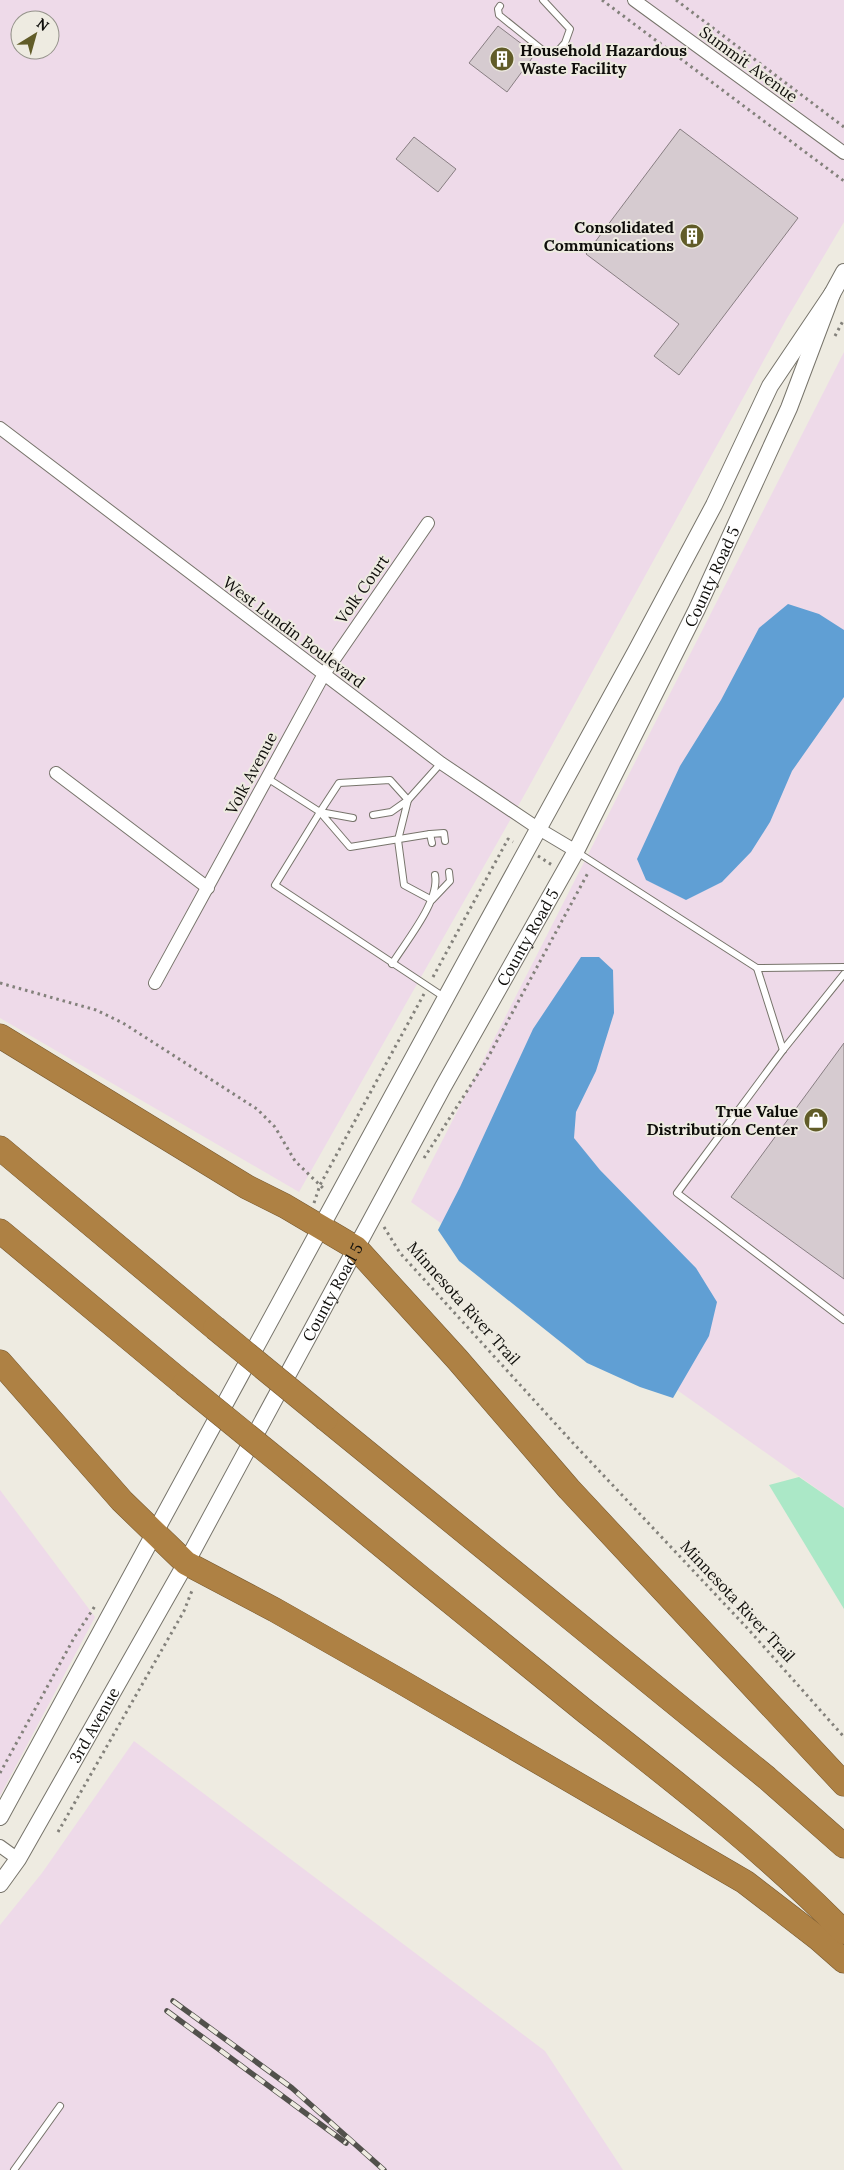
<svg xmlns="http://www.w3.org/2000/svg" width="844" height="2170" viewBox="0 0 844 2170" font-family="Lora,serif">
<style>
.industrial{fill:#eedae9;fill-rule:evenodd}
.green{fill:#abe8c7}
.water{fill:#609fd4}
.building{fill:#d6cbd0;stroke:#887e82}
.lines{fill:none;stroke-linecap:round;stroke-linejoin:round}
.service-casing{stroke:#77746b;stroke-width:8}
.minor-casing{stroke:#77746b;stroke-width:14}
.tertiary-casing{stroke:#77746b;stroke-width:18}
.motorway-casing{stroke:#765930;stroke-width:25}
.path{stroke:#83817b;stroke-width:3;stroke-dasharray:2.5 4;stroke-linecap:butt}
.service{stroke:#fff;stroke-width:6}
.minor{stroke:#fff;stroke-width:12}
.tertiary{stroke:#fff;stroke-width:16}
.motorway{stroke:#ae8144;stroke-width:24}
.rail-casing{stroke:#52514c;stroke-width:5.5}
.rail{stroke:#eeebe1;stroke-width:4;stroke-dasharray:11;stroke-linecap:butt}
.motorway-bridge-casing{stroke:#765930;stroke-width:25;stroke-linecap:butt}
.motorway-bridge{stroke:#ae8144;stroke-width:24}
.labels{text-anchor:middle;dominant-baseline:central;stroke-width:4;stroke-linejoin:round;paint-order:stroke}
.poi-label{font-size:16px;font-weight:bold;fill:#0f0e0b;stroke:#eeebe1;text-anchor:end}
.street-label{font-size:16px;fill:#0f0e0b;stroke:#eeebe1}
</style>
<rect width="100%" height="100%" fill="#eeebe1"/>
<!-- industrial -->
<g class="industrial">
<path d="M0 0H844V222L786 320 526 792 299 1192 0 1018ZM20 20H50V50H20Z"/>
<polygon points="844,352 844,1508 411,1202"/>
<polygon points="0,1490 95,1617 0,1796"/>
<polygon points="134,1741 545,2051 623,2170 0,2170 0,1925 42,1873"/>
</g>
<!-- green -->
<polygon class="green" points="799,1477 844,1508 844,1609 769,1485"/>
<!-- water -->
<g class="water">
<polygon points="788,604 819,614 844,630 844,697 792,771 770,822 751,852 722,882 686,900 646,880 637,859 680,766 721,700 759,628"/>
<polygon points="581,957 599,957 613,970 614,1013 596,1071 576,1112 574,1138 600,1170 696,1268 717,1302 709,1336 673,1398 640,1387 587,1363 459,1261 438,1230 460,1187 533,1029"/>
</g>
<!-- building -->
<g class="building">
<polygon points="498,26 535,54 507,92 469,63"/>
<polygon points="680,129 798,218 679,375 654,356 679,324 586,254"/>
<polygon points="414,137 456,169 438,192 396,159"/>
<polygon points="844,1043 844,1279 731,1197"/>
</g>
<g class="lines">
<defs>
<g id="service">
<polyline points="500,6 498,9 499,15 545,52 557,52 565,43 570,29 543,0"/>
<polyline points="267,778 320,812 275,885 444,997"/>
<polyline points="320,812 339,783 390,780 408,800 441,763"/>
<polyline points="373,815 391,812 408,800 398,840 404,885 432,900 450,881 449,872"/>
<polyline points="353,818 320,812 350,847 430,834 432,843"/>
<polyline points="430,834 444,833 445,841"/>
<polyline points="577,852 757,968 783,1050"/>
<path d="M392 964C406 941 440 901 435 875"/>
<polyline points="757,968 844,967"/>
<polyline points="844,974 783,1050 677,1193 844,1320"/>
<polyline points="14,2170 60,2106"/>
</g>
<g id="minor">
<polyline points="634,0 844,153"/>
<polyline points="0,428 441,763 539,829 576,851"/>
<polyline points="56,773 208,888"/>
<polyline points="155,983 324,674 428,523"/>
<polyline points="0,1846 18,1859"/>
</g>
<g id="tertiary">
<polyline points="0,1817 468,957 636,651 714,505 770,386 832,294 844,272"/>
<path id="s1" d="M0 1884 18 1859 186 1563 443 1087 576 851 697 609 789 408 832 294"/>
</g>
<g id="motorway">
<polyline points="0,1036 247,1187 285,1206 356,1248 457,1359 569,1489 844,1784"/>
<polyline points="0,1148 215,1328"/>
<polyline points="0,1231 184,1384"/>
<polyline points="0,1362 122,1501 186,1563 275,1610 400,1681 745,1882 819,1939 844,1961"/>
<polyline points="326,1419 767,1778 844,1846"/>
<path d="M291 1471C389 1552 487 1632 586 1712 675 1782 765 1851 844 1932"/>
</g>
</defs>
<!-- service casing -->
<use href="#service" class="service-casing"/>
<!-- minor casing -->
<use href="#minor" class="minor-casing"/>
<!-- tertiary casing -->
<use href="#tertiary" class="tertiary-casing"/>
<!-- motorway casing -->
<use href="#motorway" class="motorway-casing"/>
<!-- path -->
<g class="path">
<polyline points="602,0 844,181"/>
<polyline points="676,0 844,127"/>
<polyline points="835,336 844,319"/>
<polyline points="538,856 552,865"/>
<polyline points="433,977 508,839 513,842"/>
<polyline points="0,983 96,1010 123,1023 257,1109 275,1127 295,1161 324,1189"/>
<polyline points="424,1158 485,1063 589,871"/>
<polyline points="314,1203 320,1185 424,994"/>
<polyline points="384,1227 400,1253 573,1443 749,1630 844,1737"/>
<polyline points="0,1773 74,1638 95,1606"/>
<polyline points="58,1832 184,1611 193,1588"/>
</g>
<!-- service -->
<use href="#service" class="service"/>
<!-- minor -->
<use href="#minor" class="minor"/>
<!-- tertiary -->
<use href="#tertiary" class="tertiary"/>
<!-- motorway -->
<use href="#motorway" class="motorway"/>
<defs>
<g id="rail">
<polyline points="173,2001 292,2088 384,2170"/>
<polyline points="167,2011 346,2143"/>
</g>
</defs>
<!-- rail casing -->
<use href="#rail" class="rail-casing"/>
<!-- rail -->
<use href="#rail" class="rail"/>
<defs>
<g id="motorway-bridge">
<polyline points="215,1328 326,1419"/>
<polyline points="184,1384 291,1471"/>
</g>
</defs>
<!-- motorway-bridge casing -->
<use href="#motorway-bridge" class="motorway-bridge-casing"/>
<!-- motorway-bridge -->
<use href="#motorway-bridge" class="motorway-bridge"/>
</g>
<!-- icons -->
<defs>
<symbol id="building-disc" viewBox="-11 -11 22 22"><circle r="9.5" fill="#615c28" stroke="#eeebe1"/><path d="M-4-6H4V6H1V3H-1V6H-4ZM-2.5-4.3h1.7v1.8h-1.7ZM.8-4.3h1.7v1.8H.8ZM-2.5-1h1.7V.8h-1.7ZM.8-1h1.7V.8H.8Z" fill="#fff"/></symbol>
<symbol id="shop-disc" viewBox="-11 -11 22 22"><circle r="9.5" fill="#615c28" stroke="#eeebe1"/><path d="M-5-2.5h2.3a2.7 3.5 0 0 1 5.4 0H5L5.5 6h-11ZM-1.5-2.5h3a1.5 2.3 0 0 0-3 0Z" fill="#fff"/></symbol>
</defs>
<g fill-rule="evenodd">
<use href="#building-disc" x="488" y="45" width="28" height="28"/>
<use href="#building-disc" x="678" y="222" width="28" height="28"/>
<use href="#shop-disc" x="802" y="1106" width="28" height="28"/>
</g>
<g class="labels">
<!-- poi labels -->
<g class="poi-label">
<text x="520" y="50" text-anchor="start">Household Hazardous<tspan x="520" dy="18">Waste Facility</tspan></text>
<text x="674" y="227">Consolidated<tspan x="674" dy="18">Communications</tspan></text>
<text x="798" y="1111">True Value<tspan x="798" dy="18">Distribution Center</tspan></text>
</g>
<!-- street labels -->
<g class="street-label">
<text transform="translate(749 64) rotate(36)">Summit Avenue</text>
<text stroke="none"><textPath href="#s1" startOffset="1489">County Road 5</textPath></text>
<text transform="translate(362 589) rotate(-55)">Volk Court</text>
<text transform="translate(294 632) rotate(37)">West Lundin Boulevard</text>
<text transform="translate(251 773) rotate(-62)">Volk Avenue</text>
<text stroke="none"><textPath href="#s1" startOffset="1084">County Road 5</textPath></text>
<text stroke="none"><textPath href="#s1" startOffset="679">County Road 5</textPath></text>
<text transform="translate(464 1303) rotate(48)">Minnesota River Trail</text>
<text transform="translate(738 1601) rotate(47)">Minnesota River Trail</text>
<text stroke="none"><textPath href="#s1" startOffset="185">3rd Avenue</textPath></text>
</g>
</g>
<!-- north arrow -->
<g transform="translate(35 35) rotate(37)"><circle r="24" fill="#eeebe1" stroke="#95938b"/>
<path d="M0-4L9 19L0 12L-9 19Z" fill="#615c28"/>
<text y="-8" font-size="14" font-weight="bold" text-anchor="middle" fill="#0f0e0b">N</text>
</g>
</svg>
